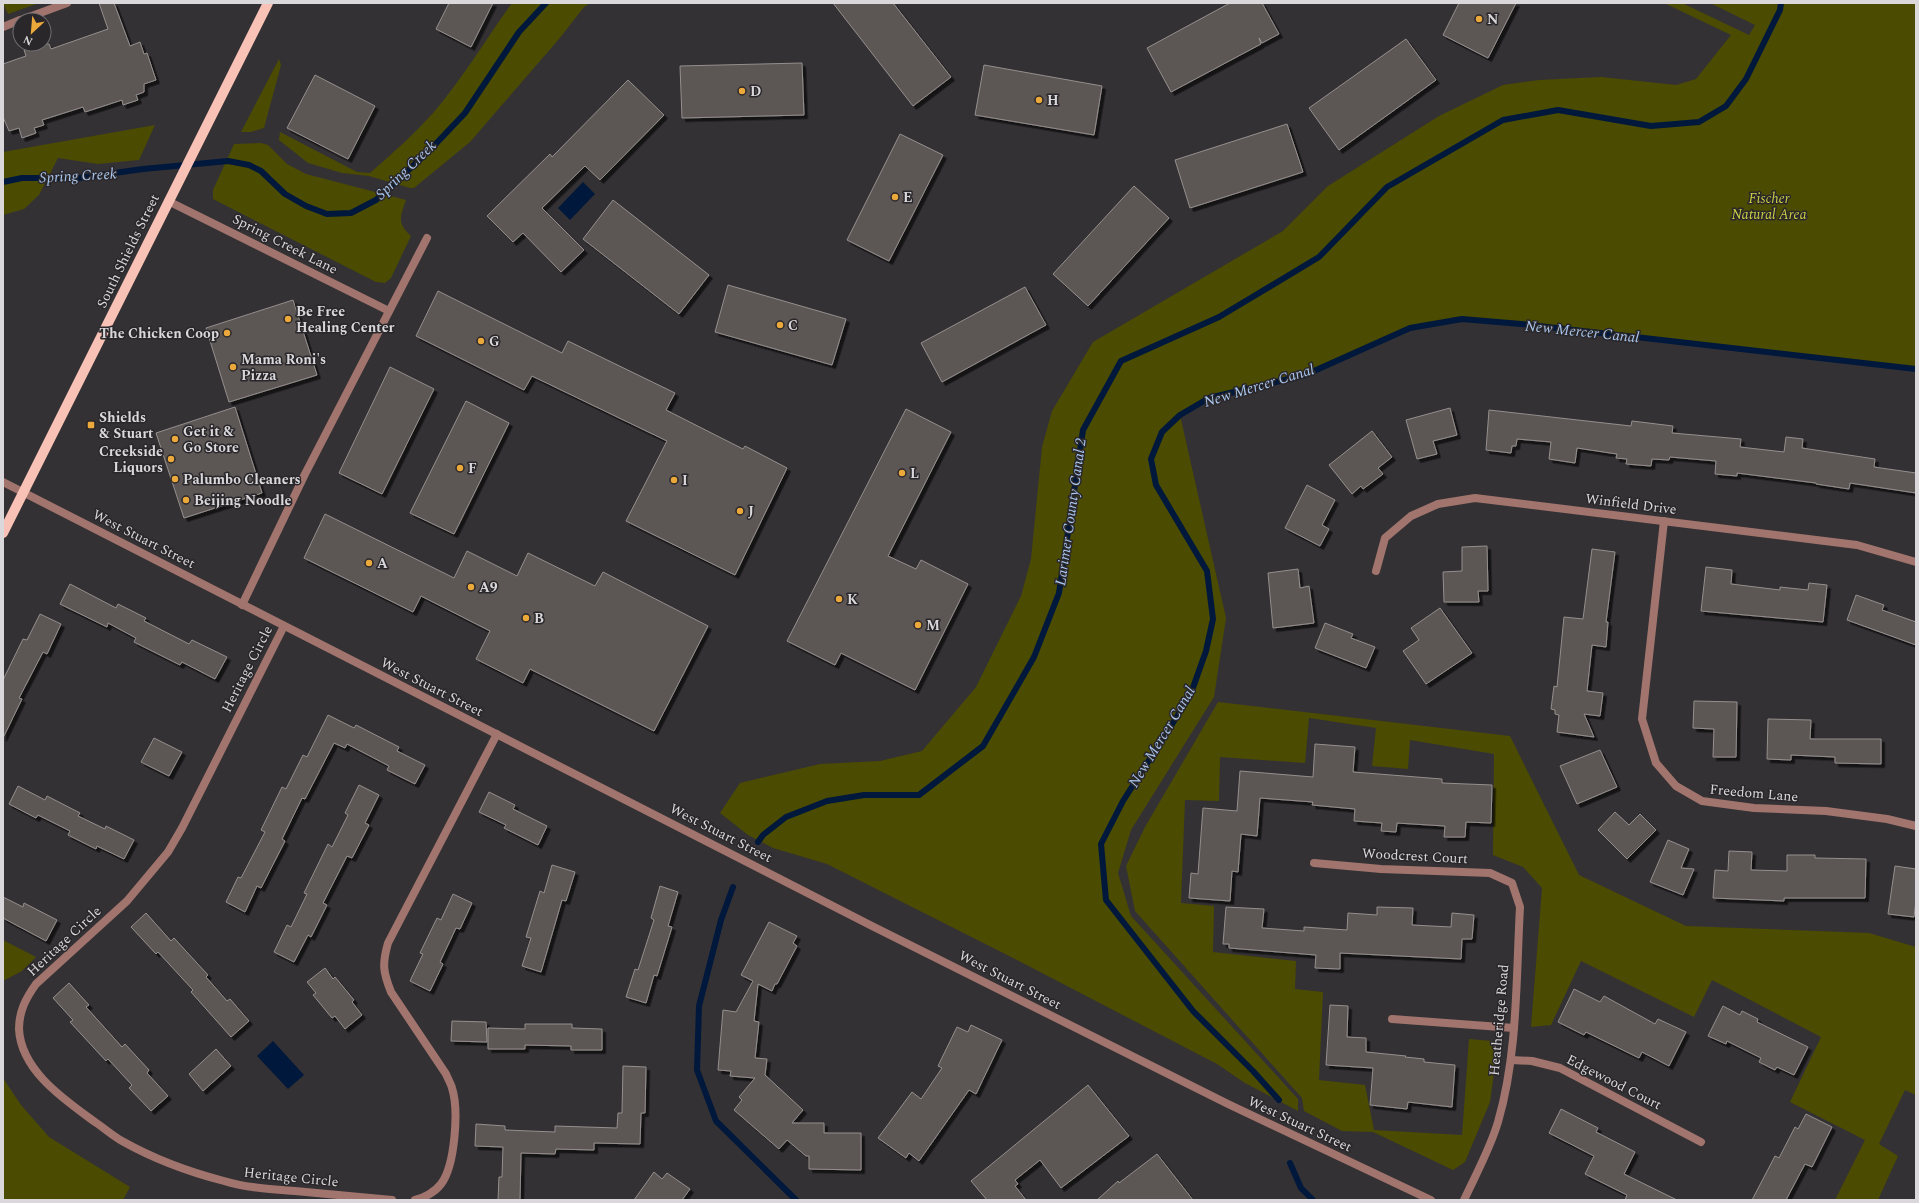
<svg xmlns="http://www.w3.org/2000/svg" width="1919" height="1203" viewBox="0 0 1919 1203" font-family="Spectral,serif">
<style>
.green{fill:#4b4b01}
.water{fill:#00183b}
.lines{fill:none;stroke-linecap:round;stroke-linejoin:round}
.stream{stroke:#00183b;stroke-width:6}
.building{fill:#5b5654;stroke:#958f8d;filter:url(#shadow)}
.minor{stroke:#a1756d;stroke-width:8}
.primary{stroke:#f9c2b7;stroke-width:10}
.poi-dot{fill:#eca93b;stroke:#2a272b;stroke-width:1.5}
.labels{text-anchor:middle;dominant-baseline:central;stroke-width:3;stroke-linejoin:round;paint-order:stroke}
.poi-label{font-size:14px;font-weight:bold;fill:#dad8db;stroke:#2a272b;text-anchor:start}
.park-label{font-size:14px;font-style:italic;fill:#cdd045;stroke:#2a272b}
.street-label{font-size:14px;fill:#dad8db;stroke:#2a272b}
.water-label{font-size:15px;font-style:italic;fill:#a9c6ec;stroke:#2a272b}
</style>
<defs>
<filter id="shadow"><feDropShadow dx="3.5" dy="3.5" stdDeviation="0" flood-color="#0009"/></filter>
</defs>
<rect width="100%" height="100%" fill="#343135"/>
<!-- green -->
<g class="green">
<polygon points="3,3 39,3 8,14"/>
<path d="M512 3H590L584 7 559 39 470 142 414 188H410L369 176 342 173 308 163 279 140 280 132 357 172 370 173C392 154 414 134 434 112 463 78 486 39 512 3Z"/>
<polygon points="1664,3 1682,3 1749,35 1755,25 1710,3 1916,3 1916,369 1521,324 1462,319 1410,328 1305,375 1209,398 1180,415 1226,618 1214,697 1131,830 1118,873 1131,916 1298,1099 1298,1111 1245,1083 1217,1064 1017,960 827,864 773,848 748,835 720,813 740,783 820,764 880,761 922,751 976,687 1021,596 1031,559 1042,447 1052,411 1093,342 1283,231 1328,186 1439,116 1503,85 1539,80 1601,77 1676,85 1696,79 1731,35"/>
<polygon points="279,59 281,65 264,128 251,132 241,132"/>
<polygon points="155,125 139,160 98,164 58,158 39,195 24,209 3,215 3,152"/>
<path d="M261 143 268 145 287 164 306 174 406 200C400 217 397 223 411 236L391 278 385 283 376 282 213 199V190L234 144Z"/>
<polygon points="1218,702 1510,736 1579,875 1686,926 1869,933 1916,947 1916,1095 1905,1090 1879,1144 1898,1156 1878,1200 1835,1200 1865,1140 1790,1102 1821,1037 1712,980 1694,1017 1581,961 1551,1025 1531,1027 1542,888 1523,867 1493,855 1494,754 1410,740 1408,769 1372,766 1376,728 1309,718 1305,763 1220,757 1219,801 1185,800 1181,903 1214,906 1213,952 1296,961 1295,989 1323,992 1319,1080 1365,1085 1374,1130 1462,1135 1469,1039 1492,1041 1497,1050 1490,1102 1465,1162 1453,1170 1373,1132 1342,1131 1304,1111 1302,1098 1135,911 1126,866 1145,827"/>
<polygon points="3,940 36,957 22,971 3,981"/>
<polygon points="3,1078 21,1105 49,1137 130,1187 123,1200 3,1200"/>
</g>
<!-- water -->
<g class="water">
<polygon points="583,182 595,194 570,220 558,208"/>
<polygon points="273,1041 304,1075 288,1089 257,1056"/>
</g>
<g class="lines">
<!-- stream -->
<g class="stream">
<polyline points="3,182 22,178 79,178 143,169 228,161 249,165 261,171 285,194 306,206 327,214 351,213 376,200 430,150 465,113 519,32 546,3"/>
<polyline points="758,842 763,835 786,817 827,801 864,795 919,795 983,746 1034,657 1059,593 1083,430 1121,361 1219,317 1319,257 1387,187 1503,120 1558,110 1651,126 1699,122 1726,106 1746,79 1780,10 1781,3"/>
<polyline points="733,887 721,920 699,1006 697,1070 716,1121 796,1200"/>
<polyline points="1279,1100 1253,1071 1193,1011 1106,900 1101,844 1123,801 1190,696 1206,651 1213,619 1207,571 1156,485 1151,459 1162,432 1180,415 1209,398 1305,375 1410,328 1462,319 1521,324 1916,369"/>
<polyline points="1290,1163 1301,1188 1313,1200"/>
</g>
</g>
<!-- building -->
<g class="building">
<polygon points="99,3 114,3 130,46 140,42 144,54 147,53 156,80 144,84 144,92 136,95 138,100 123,105 122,100 85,112 83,107 42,120 44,125 34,128 36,133 22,138 19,128 9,131 3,117 3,64 26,56 24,50 42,44 49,44 51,49 108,29"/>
<polygon points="449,3 493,3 471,47 436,29"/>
<polygon points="833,3 893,3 951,77 913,106"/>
<polygon points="1230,3 1262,3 1279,34 1262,43 1259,38 1261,44 1171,92 1147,48"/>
<polygon points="1459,3 1516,3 1488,58 1443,35"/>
<polygon points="1406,39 1436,80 1339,150 1309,108"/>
<polygon points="802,63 804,115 682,118 680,66"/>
<polygon points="984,65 1102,86 1094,135 975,115"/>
<polygon points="315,75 375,106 348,159 287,128"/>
<polygon points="628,80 664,115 600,180 585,166 542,208 584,250 561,272 523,233 513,242 487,216 550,154 552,157"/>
<polygon points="1287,124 1303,172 1190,208 1175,160"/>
<polygon points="900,134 943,155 889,261 847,240"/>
<polygon points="1134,186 1169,218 1088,306 1053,274"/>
<polygon points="613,200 709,275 679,314 583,239"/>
<polygon points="728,285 846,319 832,365 715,332"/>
<polygon points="1025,287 1046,325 942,382 921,343"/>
<polygon points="438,291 562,353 568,341 675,393 666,410 743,449 745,446 787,468 735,575 626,521 667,441 532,376 524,390 416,336"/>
<polygon points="293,300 317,375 229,402 206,328"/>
<polygon points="390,367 434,389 382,494 339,473"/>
<polygon points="466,401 509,423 454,534 410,513"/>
<polygon points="235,407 262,493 184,518 156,433"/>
<polygon points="1450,408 1457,435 1433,441 1437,454 1417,459 1406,420"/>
<polygon points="906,409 951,432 888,556 916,569 921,560 968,584 915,690 841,653 835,665 787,641"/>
<polygon points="1489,410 1631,426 1632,421 1673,426 1672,433 1741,439 1740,447 1784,452 1786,437 1803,439 1802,448 1875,459 1874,467 1916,473 1916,493 1850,483 1849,489 1816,484 1816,483 1737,473 1737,476 1715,474 1716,461 1670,457 1669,460 1652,459 1651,466 1626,464 1627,459 1616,458 1617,454 1577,448 1575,463 1549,459 1551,442 1517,439 1516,446 1512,446 1511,453 1486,450"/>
<polygon points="1372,431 1392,457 1378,468 1383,474 1363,489 1361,486 1352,494 1329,465"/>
<polygon points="1307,485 1335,500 1322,525 1329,529 1320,546 1285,528"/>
<polygon points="325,514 454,578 467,551 517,576 528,553 595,586 603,572 708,626 654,731 530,669 523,683 476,659 490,631 421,596 413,612 304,558"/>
<polygon points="1487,546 1488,591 1478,591 1479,602 1444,602 1443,572 1462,571 1462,547"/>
<polygon points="1592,549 1615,552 1606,622 1608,622 1606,647 1592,645 1587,691 1603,693 1600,716 1584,714 1594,737 1557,732 1559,715 1555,714 1555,710 1551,709 1554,686 1557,687 1564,617 1583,619"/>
<polygon points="1706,567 1732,570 1731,584 1780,590 1780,587 1808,590 1809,583 1827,585 1823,622 1701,611"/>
<polygon points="1298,569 1300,588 1309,586 1314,623 1273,628 1268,573"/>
<polygon points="70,584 116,608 118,604 146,618 144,621 189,644 192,640 227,657 215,679 182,662 180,665 134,642 136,638 108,623 107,627 60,604"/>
<polygon points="1856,595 1884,605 1882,610 1916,622 1916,645 1847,620"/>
<polygon points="1440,608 1472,653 1426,684 1403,651 1419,640 1411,628"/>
<polygon points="40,614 61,624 47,654 43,652 19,698 22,699 3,738 3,680 23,639 27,640"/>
<polygon points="1325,623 1353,634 1351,638 1375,647 1366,668 1315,648"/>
<polygon points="1694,701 1737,702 1736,757 1713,757 1714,729 1693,728"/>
<polygon points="328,715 354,728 356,725 399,747 397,751 425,765 415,784 387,770 389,766 347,744 345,748 334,743 305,799 302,798 282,839 285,841 261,888 257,886 245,912 226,902 238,877 241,878 265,832 261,830 282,787 286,789 303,755 307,757"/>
<polygon points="1768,719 1811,720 1810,739 1881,739 1881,764 1835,763 1835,757 1791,755 1791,760 1767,759"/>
<polygon points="154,738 182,752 169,776 141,762"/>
<polygon points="1315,744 1355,747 1353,772 1442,779 1442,783 1492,785 1491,823 1466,822 1465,837 1444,837 1445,826 1397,823 1396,832 1381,831 1382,823 1354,821 1355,809 1312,805 1313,802 1260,798 1257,836 1241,834 1238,872 1232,871 1230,901 1189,898 1191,873 1198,874 1203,808 1237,811 1240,771 1313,777"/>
<polygon points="1600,750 1617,787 1577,804 1560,766"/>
<polygon points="359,785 379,795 365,823 369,825 352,858 347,856 323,903 327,905 311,937 308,935 294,962 274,952 287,925 291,927 307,894 304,893 328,844 332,847 348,815 345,813"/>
<polygon points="18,786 45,800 47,796 80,813 78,816 105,829 106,826 134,840 124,859 97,846 96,849 68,835 70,831 38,815 36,818 9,804"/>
<polygon points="489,792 515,805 513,809 547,826 538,845 504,828 506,825 479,812"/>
<polygon points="1615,812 1629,825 1640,814 1656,830 1627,859 1598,830"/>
<polygon points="1668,840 1689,849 1681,868 1694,869 1683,895 1650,882"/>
<polygon points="1729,851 1752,852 1751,870 1787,871 1787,855 1815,855 1815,858 1866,859 1865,898 1784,898 1784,901 1713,898 1715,870 1728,871"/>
<polygon points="552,865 575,872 566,901 562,900 541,972 522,966 531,938 526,937 540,891 544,893"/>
<polygon points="1895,866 1916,869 1916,900 1914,917 1888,914"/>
<polygon points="660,886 678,892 668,926 672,927 657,976 654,975 646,1003 626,997 635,969 638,970 654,920 651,918"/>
<polygon points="453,894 472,903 460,929 456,928 440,962 443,964 430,991 410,981 423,954 420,953 437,918 441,920"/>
<polygon points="3,897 23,907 24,903 57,920 46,941 3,918"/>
<polygon points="1226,907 1264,909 1262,928 1304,931 1304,927 1347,930 1348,913 1377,915 1377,907 1413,908 1412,925 1451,927 1452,913 1474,915 1472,939 1462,939 1461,959 1340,953 1340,969 1315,968 1316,955 1229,948 1229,944 1223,944"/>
<polygon points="146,913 171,941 174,938 208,975 206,977 227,1001 230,999 249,1021 231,1037 191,992 193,990 158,952 156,954 131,927"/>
<polygon points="769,922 797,936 793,943 797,946 777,984 775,984 772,991 758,984 754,1021 759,1022 755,1058 767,1059 765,1075 803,1110 792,1123 824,1123 824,1133 861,1133 861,1170 809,1169 809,1156 806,1156 787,1140 779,1149 734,1110 742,1100 739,1097 755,1078 730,1076 731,1071 718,1070 723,1010 736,1012 753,981 741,975"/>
<polygon points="325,968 333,979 335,977 354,1000 352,1002 362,1015 345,1029 335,1016 332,1018 313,995 316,993 307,982"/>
<polygon points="69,983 89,1005 86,1007 122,1047 125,1044 149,1070 147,1073 168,1096 151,1111 129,1088 132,1085 108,1059 106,1061 70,1022 73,1020 53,998"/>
<polygon points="1574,989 1600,1002 1604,996 1655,1024 1658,1019 1686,1032 1669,1066 1642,1052 1639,1058 1586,1032 1584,1035 1558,1022"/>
<polygon points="1330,1005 1348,1006 1347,1037 1366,1038 1366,1052 1406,1056 1405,1057 1424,1059 1424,1062 1455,1065 1452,1107 1408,1102 1407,1109 1370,1105 1373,1068 1326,1065"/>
<polygon points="1723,1006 1740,1015 1742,1011 1758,1019 1757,1022 1808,1047 1794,1075 1777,1067 1775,1070 1759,1062 1761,1058 1727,1041 1726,1044 1708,1036"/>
<polygon points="452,1021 486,1022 487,1042 451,1041"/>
<polygon points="525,1024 572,1024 572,1028 602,1029 602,1050 571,1050 571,1046 525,1045 525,1049 488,1049 488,1028 525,1029"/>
<polygon points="971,1025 1002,1040 976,1094 969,1090 919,1161 909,1153 906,1158 878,1138 912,1092 921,1099 942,1068 938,1066 957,1027 968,1032"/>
<polygon points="216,1049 231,1066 203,1091 189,1074"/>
<polygon points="623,1066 646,1067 645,1113 641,1113 640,1144 594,1143 594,1150 556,1149 555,1154 521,1153 520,1200 498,1200 499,1177 502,1177 503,1147 475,1146 476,1124 505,1126 505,1130 555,1132 555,1126 617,1128 618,1113 622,1113"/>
<polygon points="1088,1085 1129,1136 1061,1188 1040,1160 1015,1180 1018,1184 1015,1186 1026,1200 987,1200 971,1181"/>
<polygon points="1561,1109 1598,1128 1596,1132 1635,1152 1624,1174 1677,1200 1625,1200 1627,1195 1585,1174 1594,1156 1549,1133"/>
<polygon points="1806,1114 1832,1127 1812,1167 1805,1164 1786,1200 1752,1200 1775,1156 1779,1158 1795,1127 1798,1129"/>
<polygon points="1157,1154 1193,1200 1097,1200 1118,1181 1119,1183"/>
<polygon points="654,1172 662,1179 667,1173 690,1189 682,1200 634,1200"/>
</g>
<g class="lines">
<!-- minor -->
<g class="minor">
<polyline points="21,20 67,3"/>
<polyline points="3,27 20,20"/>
<polyline points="168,201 389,311"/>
<polyline points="3,482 872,926 1228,1104 1431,1200"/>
<polyline points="1664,521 1642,719 1656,763 1676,786 1702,801 1754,808 1826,811 1887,819 1916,826"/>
<polyline points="1376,571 1385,538 1411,516 1438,504 1475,498 1857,545 1916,562"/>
<polyline points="242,605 305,474 427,238"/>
<path d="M284 626 182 828 168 852 127 901 36 984C26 998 19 1011 19 1029 21 1071 65 1100 95 1122 104 1128 113 1136 122 1141 154 1159 189 1172 224 1181 247 1188 271 1189 295 1191 328 1194 360 1197 392 1200"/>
<path d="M1314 863 1381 869 1490 873 1512 883 1520 907C1516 978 1518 1053 1498 1122 1490 1149 1476 1174 1464 1200"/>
<polyline points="1392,1019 1514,1028"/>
<polyline points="1511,1060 1532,1061 1560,1068 1701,1142"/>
<path d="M415 1200C424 1198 435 1192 441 1184 455 1166 459 1110 452 1088 451 1084 448 1079 446 1074L391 992C383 972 382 964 388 943L497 734"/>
</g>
<!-- primary -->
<polyline class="primary" points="3,533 268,3"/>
</g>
<!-- markers -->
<g class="poi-dot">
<circle cx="1479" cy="19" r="4"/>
<circle cx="742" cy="91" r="4"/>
<circle cx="1039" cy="100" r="4"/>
<circle cx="895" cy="197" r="4"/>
<circle cx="288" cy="319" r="4"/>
<circle cx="780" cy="325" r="4"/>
<circle cx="227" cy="333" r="4"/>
<circle cx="481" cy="341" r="4"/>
<circle cx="233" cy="367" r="4"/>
<rect x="87" y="421" width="8" height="8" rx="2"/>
<circle cx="175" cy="439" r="4"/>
<circle cx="171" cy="459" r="4"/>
<circle cx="460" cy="468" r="4"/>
<circle cx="902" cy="473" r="4"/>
<circle cx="175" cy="479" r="4"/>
<circle cx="674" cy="480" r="4"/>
<circle cx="186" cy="500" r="4"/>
<circle cx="740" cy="511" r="4"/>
<circle cx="369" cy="563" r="4"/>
<circle cx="471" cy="587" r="4"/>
<circle cx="839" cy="599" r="4"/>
<circle cx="526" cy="618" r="4"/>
<circle cx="918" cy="625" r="4"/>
</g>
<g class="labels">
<!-- poi labels -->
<g class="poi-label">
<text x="1487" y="19">N</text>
<text x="750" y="91">D</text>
<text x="1047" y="100">H</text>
<text x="903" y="197">E</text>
<text x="296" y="311">Be Free<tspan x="296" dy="16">Healing Center</tspan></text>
<text x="788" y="325">C</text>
<text x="219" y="333" text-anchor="end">The Chicken Coop</text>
<text x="489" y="341">G</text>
<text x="241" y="359">Mama Roni's<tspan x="241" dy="16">Pizza</tspan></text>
<text x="99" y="417">Shields<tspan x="99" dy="16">&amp; Stuart</tspan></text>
<text x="183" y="431">Get it &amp;<tspan x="183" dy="16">Go Store</tspan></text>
<text x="163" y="451" text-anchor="end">Creekside<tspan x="163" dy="16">Liquors</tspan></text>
<text x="468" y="468">F</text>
<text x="910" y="473">L</text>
<text x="183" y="479">Palumbo Cleaners</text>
<text x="682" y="480">I</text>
<text x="194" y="500">Beijing Noodle</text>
<text x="748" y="511">J</text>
<text x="377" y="563">A</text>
<text x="479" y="587">A9</text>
<text x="847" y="599">K</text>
<text x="534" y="618">B</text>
<text x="926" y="625">M</text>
</g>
<!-- park labels -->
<g class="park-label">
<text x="1769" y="198">Fischer<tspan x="1769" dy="16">Natural Area</tspan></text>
</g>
<!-- street labels -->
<g class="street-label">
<text transform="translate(285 244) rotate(27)">Spring Creek Lane</text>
<text transform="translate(128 251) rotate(-64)">South Shields Street</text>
<text transform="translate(1631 504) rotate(7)">Winfield Drive</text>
<text transform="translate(144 539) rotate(27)">West Stuart Street</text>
<text transform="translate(247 669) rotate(-63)">Heritage Circle</text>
<text transform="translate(432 687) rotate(27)">West Stuart Street</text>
<text transform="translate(1754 793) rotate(5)">Freedom Lane</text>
<text transform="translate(721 833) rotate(27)">West Stuart Street</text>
<text transform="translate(1415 856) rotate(3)">Woodcrest Court</text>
<text transform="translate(64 941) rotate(-43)">Heritage Circle</text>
<text transform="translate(1010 980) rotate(27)">West Stuart Street</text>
<text transform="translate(1499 1020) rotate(-85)">Heatheridge Road</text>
<text transform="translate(1614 1082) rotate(27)">Edgewood Court</text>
<text transform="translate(1300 1124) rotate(25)">West Stuart Street</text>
<text transform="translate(291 1177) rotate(6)">Heritage Circle</text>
</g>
<!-- water labels -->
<g class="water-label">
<text transform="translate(406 170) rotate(-44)">Spring Creek</text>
<text transform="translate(78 176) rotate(-3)">Spring Creek</text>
<text transform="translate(1582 332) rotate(6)">New Mercer Canal</text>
<text transform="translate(1259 386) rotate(-17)">New Mercer Canal</text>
<text transform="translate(1071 512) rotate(-82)">Larimer County Canal 2</text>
<text transform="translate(1162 737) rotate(-59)">New Mercer Canal</text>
</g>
</g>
<!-- border -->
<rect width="1919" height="1203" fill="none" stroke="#dad8db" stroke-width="8"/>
<!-- north arrow -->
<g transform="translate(32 32) rotate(206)"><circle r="19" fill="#2a272b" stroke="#706e71"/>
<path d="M0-3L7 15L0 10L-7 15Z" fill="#eca93b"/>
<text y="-6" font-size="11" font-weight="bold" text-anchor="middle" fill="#dad8db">N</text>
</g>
</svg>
